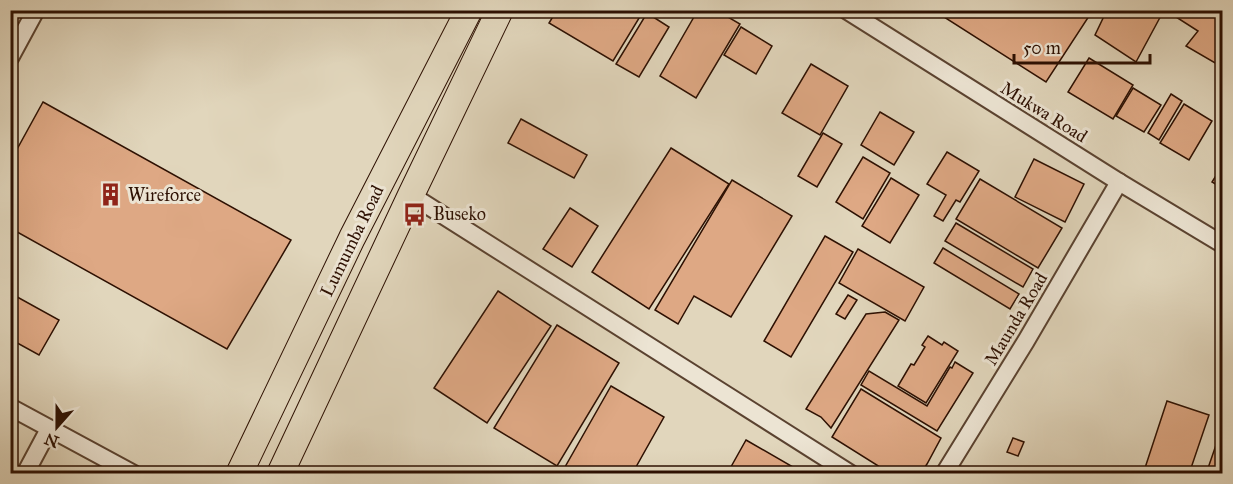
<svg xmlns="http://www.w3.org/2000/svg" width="1233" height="484" viewBox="0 0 1233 484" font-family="'IM FELL Great Primer',serif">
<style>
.building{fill:#dea884;stroke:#2d1002;stroke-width:1.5}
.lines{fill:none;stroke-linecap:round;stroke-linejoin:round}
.minor-casing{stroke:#5a4230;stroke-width:20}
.primary-casing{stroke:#2d1002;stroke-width:28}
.minor{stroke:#ece4d3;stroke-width:16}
.primary{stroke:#e1d6bc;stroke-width:26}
.labels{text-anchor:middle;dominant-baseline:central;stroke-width:6;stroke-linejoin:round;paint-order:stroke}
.street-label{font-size:18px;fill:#2d1002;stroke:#ece4d3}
.poi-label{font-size:18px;fill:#2d1002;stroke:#ece4d3;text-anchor:start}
</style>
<rect width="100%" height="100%" fill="#e1d6bc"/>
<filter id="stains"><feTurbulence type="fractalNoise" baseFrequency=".00333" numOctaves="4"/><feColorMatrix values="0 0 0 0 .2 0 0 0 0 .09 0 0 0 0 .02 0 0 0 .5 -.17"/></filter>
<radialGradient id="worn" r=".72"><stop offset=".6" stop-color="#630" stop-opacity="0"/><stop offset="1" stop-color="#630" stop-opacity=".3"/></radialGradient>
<!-- building -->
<g class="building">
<polygon points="557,10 644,10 613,61 549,23"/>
<polygon points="698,10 716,10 740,24 696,98 660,76"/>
<polygon points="933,10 1093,10 1046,82"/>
<polygon points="1107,10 1164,10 1136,62 1095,35"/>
<polygon points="1181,10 1222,10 1222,67 1186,46 1198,31 1176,17"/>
<polygon points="647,13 669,27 639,77 616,64"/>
<polygon points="741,27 772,46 756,74 724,55"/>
<polygon points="1089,58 1133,85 1113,119 1068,92"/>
<polygon points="811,64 848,86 820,135 782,113"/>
<polygon points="1133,88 1161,105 1144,132 1116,116"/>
<polygon points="1171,94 1182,101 1159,140 1148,133"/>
<polygon points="43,102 291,240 227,349 10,228 10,162"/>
<polygon points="1184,104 1212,121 1189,160 1160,143"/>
<polygon points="880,112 914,132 894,165 861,145"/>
<polygon points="521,119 587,155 574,178 508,143"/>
<polygon points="823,133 842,144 817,187 798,176"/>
<polygon points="671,148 729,184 649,309 592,272"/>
<polygon points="947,152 979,171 960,202 956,200 943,221 934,216 946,195 927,184"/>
<polygon points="863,157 890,173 863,219 836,202"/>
<polygon points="1034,159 1084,184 1065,222 1015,197"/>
<polygon points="1222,166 1222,188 1212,182"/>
<polygon points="891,178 919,195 890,243 862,226"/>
<polygon points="980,179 1062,228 1038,268 956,219"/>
<polygon points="732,180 792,216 731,317 694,296 678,324 655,310"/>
<polygon points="570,208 598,226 572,267 543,249"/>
<polygon points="956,223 1033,269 1023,287 945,241"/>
<polygon points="825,236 853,252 791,357 764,341"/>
<polygon points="943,248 1019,294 1010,309 934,263"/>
<polygon points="858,249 924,287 905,321 839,283"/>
<polygon points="498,291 551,326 487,423 434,388"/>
<polygon points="10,293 59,320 39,355 10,339"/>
<polygon points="848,295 857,300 845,319 836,314"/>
<polygon points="885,312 899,320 831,428 821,417 806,409 866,314"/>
<polygon points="557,325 619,363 557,466 494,428"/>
<polygon points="928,336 942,345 944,342 958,351 926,403 898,386 911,364 914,365 925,347 922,345"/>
<polygon points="955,362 973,373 937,431 861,385 869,371 927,406 950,367 952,368"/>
<polygon points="611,386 664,417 632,474 561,474"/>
<polygon points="861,389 941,438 927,464 921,473 891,474 832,437"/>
<polygon points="1167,401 1209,415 1189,474 1143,474"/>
<polygon points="1222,416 1222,436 1216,434"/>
<polygon points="1013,438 1024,442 1018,456 1007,452"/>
<polygon points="746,440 793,467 789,474 727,474"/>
<polygon points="1216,445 1222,447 1222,474 1206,474"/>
</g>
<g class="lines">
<defs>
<g id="minor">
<polyline points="846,10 1119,182 1222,244"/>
<polyline points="10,58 36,10"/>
<polyline points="411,195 851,474"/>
<polyline points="10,407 134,474"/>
<polyline points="25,474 49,429"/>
<polyline points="944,474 1026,341 1119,182"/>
</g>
<g id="primary">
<polyline points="239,474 352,238 469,10"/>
<polyline points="280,474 411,195 500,10"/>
</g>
</defs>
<!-- minor casing -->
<use href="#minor" class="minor-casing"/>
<!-- primary casing -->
<use href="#primary" class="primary-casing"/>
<!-- minor -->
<use href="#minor" class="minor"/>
<!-- primary -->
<use href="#primary" class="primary"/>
</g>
<!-- icons -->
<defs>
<symbol id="building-bare" viewBox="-9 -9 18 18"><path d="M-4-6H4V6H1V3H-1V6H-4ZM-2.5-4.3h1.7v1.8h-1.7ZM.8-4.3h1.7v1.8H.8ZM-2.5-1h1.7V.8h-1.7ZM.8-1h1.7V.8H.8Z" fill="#8f2418" stroke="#ece4d3" stroke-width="2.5" paint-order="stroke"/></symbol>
<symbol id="bus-bare" viewBox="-9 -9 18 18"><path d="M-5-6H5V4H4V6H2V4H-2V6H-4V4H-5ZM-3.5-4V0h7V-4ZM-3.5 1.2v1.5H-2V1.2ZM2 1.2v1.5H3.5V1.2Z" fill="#8f2418" stroke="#ece4d3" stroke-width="2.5" paint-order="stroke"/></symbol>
</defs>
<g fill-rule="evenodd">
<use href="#building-bare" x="94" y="178" width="33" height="33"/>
<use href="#bus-bare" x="398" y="198" width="33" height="33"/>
</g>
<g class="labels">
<!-- street labels -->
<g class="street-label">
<text transform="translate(1044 112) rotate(32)">Mukwa Road</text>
<text transform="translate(352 241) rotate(-64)">Lumumba Road</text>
<text transform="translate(1016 319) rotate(-59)">Maunda Road</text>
</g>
<!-- poi labels -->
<g class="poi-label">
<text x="128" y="195">Wireforce</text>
<text x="433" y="214">Buseko</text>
</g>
</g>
<!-- margin -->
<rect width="1233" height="484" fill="none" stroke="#e1d6bc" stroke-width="36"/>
<rect x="12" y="12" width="1209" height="460" fill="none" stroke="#2d1002" stroke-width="3"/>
<rect x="18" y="18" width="1197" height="448" fill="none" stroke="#2d1002" stroke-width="1.5"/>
<!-- north arrow -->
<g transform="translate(57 427) rotate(201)" stroke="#ece4d3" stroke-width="4.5" paint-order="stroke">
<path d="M0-4.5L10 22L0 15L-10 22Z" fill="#2d1002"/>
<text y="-9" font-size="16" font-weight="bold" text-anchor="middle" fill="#2d1002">N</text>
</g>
<!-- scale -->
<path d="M1014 54v9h136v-9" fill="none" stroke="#2d1002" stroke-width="3"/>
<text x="1023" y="54" font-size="18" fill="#2d1002" stroke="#ece4d3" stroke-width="4.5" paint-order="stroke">50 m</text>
<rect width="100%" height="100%" filter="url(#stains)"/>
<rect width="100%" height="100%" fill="url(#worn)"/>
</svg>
